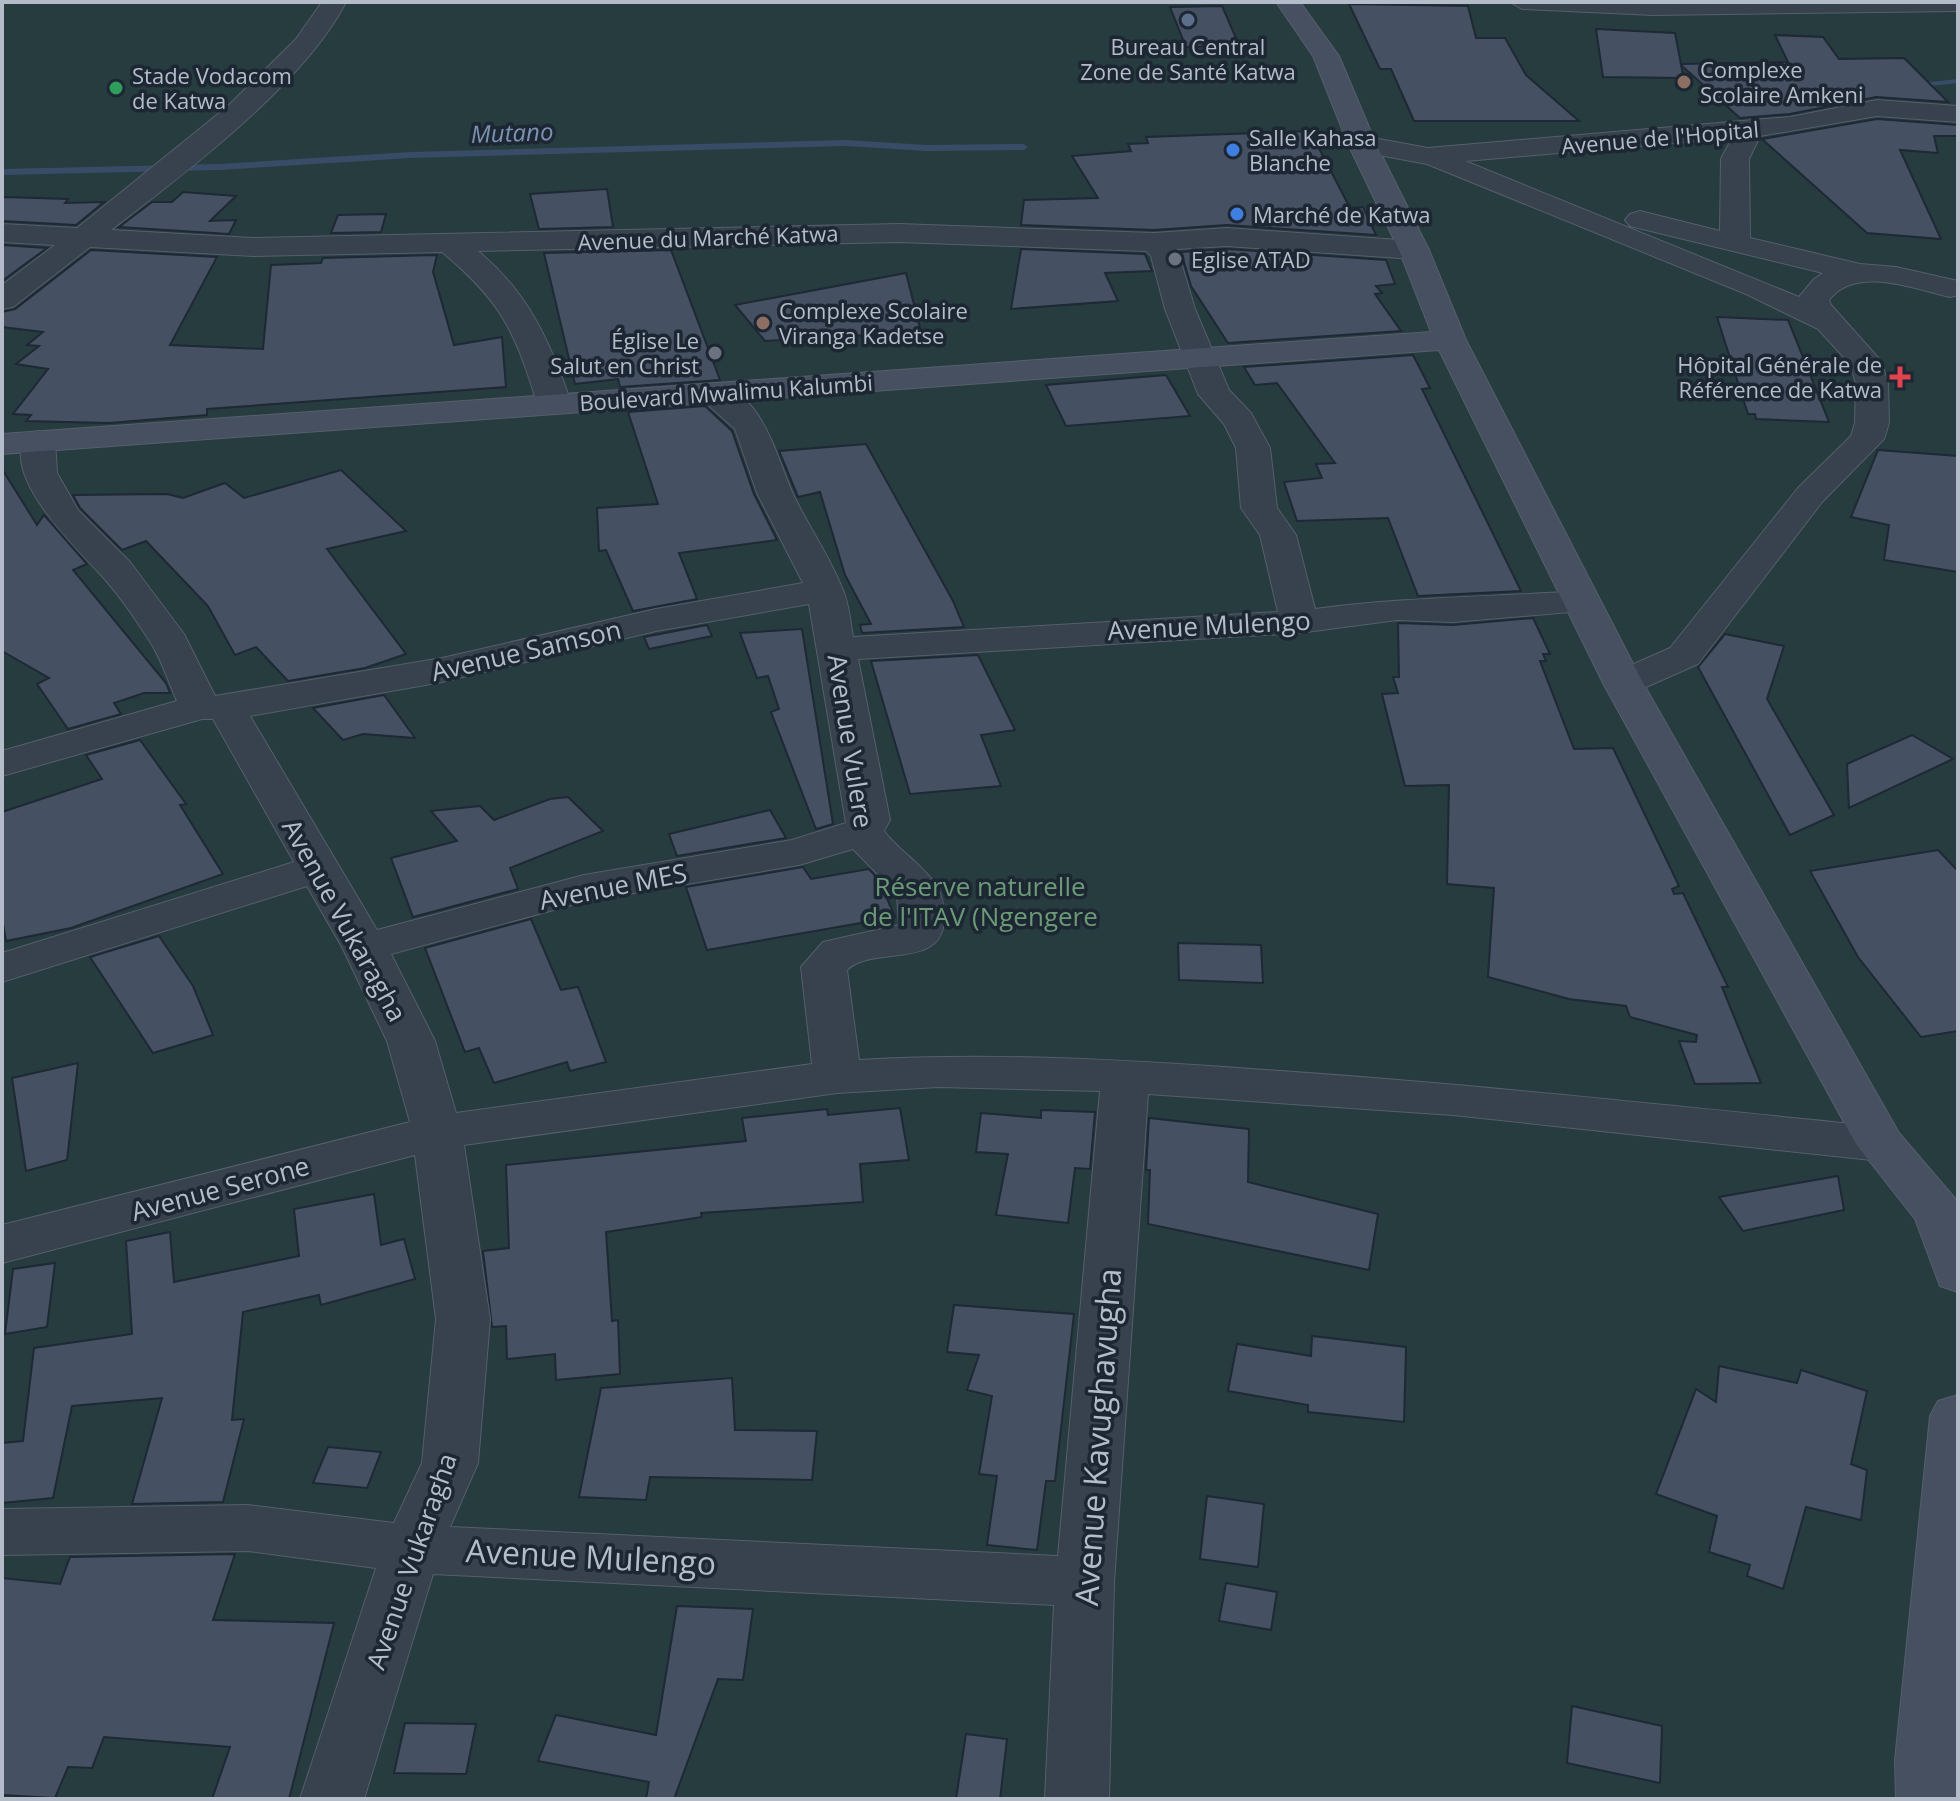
<svg xmlns="http://www.w3.org/2000/svg" width="1960" height="1801" viewBox="0 0 1960 1801" font-family="'Open Sans',sans-serif">
<style>
.green{fill:#263c3f}
.lines{fill:none;stroke-linecap:round;stroke-linejoin:round}
.stream{fill:#394c67;fill-rule:evenodd}
.building{fill:#455162;stroke:#1f2835;stroke-width:2}
.street-casing{stroke:#565f6c;stroke-width:2}
.secondary-casing{stroke:#565f6c;stroke-width:2}
.street{fill:#38414e;fill-rule:evenodd}
.secondary{fill:#465061;fill-rule:evenodd}
.service-dot{fill:#5c6f8a;stroke:#1d2633;stroke-width:3}
.education-dot{fill:#8d6e63;stroke:#1d2633;stroke-width:3}
.leisure-dot{fill:#2e9e5b;stroke:#1d2633;stroke-width:3}
.shop-dot{fill:#3f7fe0;stroke:#1d2633;stroke-width:3}
.worship-dot{fill:#6b7280;stroke:#1d2633;stroke-width:3}
.health-dot{fill:#e0444e;stroke:#1d2633;stroke-width:3}
.labels{text-anchor:middle;dominant-baseline:central;stroke-width:7;stroke-linejoin:round;paint-order:stroke}
.far-poi-label{font-size:22px;fill:#b4bcc9;stroke:#1d2633;text-anchor:start}
.far-street-label{font-size:22px;fill:#b4bcc9;stroke:#1d2633}
.far-water-label{font-size:24px;font-style:italic;fill:#7c92b1;stroke:#1d2633}
.street-label{font-size:26px;fill:#b4bcc9;stroke:#1d2633}
.park-label{font-size:26px;fill:#6b9a76;stroke:#1d2633}
.near-street-label{font-size:32px;fill:#b4bcc9;stroke:#1d2633}
</style>
<rect width="100%" height="100%" fill="#242f3e"/>
<!-- green -->
<rect class="green" x="2" y="2" width="1956" height="1797"/>
<g class="lines">
<!-- stream -->
<g class="stream">
<polygon points="1958,79 1958,83 1912,88 1908,86 1912,84"/>
<polygon points="845,140 927,145 1024,144 1028,147 1024,150 927,151 845,146 411,158 219,170 2,175 2,169 219,164 411,152"/>
</g>
</g>
<!-- building -->
<g class="building">
<polygon points="1349,4 1468,6 1476,38 1505,38 1526,75 1579,121 1414,121 1391,69 1380,69"/>
<polygon points="1222,6 1239,45 1186,47 1170,7"/>
<polygon points="1596,29 1675,33 1681,64 1788,62 1775,35 1823,37 1839,59 1904,58 1948,102 1876,97 1790,114 1740,118 1681,65 1684,78 1603,77"/>
<polygon points="1877,119 1958,125 1958,136 1934,136 1938,153 1900,150 1941,239 1867,233 1762,139"/>
<polygon points="1310,131 1350,208 1363,207 1376,235 1227,225 1154,230 1021,225 1024,200 1098,198 1072,156 1131,151 1128,144 1148,143 1146,137"/>
<polygon points="607,189 613,227 539,229 530,194"/>
<polygon points="183,192 236,196 210,221 236,220 229,234 119,227 152,202 172,202"/>
<polygon points="2,197 68,199 65,203 104,202 76,225 2,221"/>
<polygon points="386,214 381,232 331,233 338,215"/>
<polygon points="2,245 47,248 2,281"/>
<polygon points="1021,249 1145,254 1152,271 1105,273 1118,301 1011,309"/>
<polygon points="1227,249 1386,260 1395,284 1376,286 1382,293 1375,294 1401,331 1228,343 1191,286 1181,252"/>
<polygon points="91,250 217,257 170,345 263,349 271,265 321,263 323,258 437,255 433,272 454,345 502,337 506,387 207,409 207,415 109,423 26,421 31,415 13,414 48,369 16,364 39,346 27,345 43,332 2,327 2,312 15,309"/>
<polygon points="671,250 720,380 620,387 618,379 575,384 544,253"/>
<polygon points="906,273 921,332 765,341 735,305"/>
<polygon points="1717,317 1788,320 1829,422 1756,419 1755,414 1748,414"/>
<polygon points="1413,355 1430,388 1422,389 1521,591 1418,596 1388,518 1297,521 1284,482 1322,478 1316,464 1335,463 1277,383 1255,385 1244,367"/>
<polygon points="1166,375 1190,416 1066,426 1046,385"/>
<polygon points="705,406 732,431 754,494 777,540 679,553 697,599 633,611 606,550 599,551 597,508 658,504 628,412"/>
<polygon points="866,444 953,601 964,627 862,633 860,625 871,624 845,575 820,492 798,497 779,451"/>
<polygon points="1878,450 1958,456 1958,572 1884,560 1889,525 1851,517"/>
<polygon points="2,469 37,525 44,515 87,564 73,570 166,683 170,693 144,693 114,703 121,714 68,729 37,684 49,678 2,651"/>
<polygon points="341,470 406,531 327,549 406,654 365,668 288,681 256,647 235,655 208,606 146,541 122,550 80,508 73,495 167,494 183,498 225,483 244,498"/>
<polygon points="1533,618 1550,654 1543,654 1546,661 1540,661 1574,749 1613,748 1679,886 1672,889 1674,894 1683,893 1728,987 1722,987 1761,1083 1695,1084 1679,1041 1696,1042 1697,1035 1630,1017 1626,1006 1569,999 1488,977 1494,888 1447,884 1449,785 1405,786 1382,694 1398,693 1393,677 1399,677 1398,623 1453,625"/>
<polygon points="707,625 712,636 649,649 644,637"/>
<polygon points="802,629 833,824 816,829 771,712 779,709 768,676 757,678 740,633"/>
<polygon points="1725,634 1784,646 1767,699 1834,815 1790,835 1698,667"/>
<polygon points="978,655 1015,730 981,735 1001,786 910,794 871,661"/>
<polygon points="384,695 415,738 363,734 343,740 313,708"/>
<polygon points="1912,735 1953,759 1849,808 1847,764"/>
<polygon points="140,740 186,804 180,805 223,874 71,928 6,941 2,918 2,812 102,779 86,755"/>
<polygon points="568,797 603,831 510,868 518,889 413,917 391,858 457,841 431,811 480,806 494,820 550,799"/>
<polygon points="770,810 786,838 677,856 669,834"/>
<polygon points="1938,850 1958,871 1958,1031 1921,1037 1858,957 1810,871"/>
<polygon points="803,867 811,879 869,869 879,880 895,917 707,950 686,887"/>
<polygon points="531,919 561,990 578,987 606,1062 570,1071 567,1062 494,1083 479,1048 465,1052 425,948"/>
<polygon points="159,936 193,986 213,1035 153,1053 90,957"/>
<polygon points="1178,943 1261,945 1263,983 1179,980"/>
<polygon points="78,1063 67,1160 26,1171 12,1078"/>
<polygon points="900,1108 909,1160 860,1164 863,1202 701,1213 702,1217 606,1232 612,1321 618,1320 620,1374 556,1380 555,1354 507,1359 506,1326 492,1327 483,1251 509,1248 506,1165 746,1141 742,1118 827,1109 828,1115"/>
<polygon points="1041,1110 1095,1112 1090,1169 1075,1168 1068,1223 996,1215 1008,1154 976,1152 981,1113 1041,1118"/>
<polygon points="1149,1118 1249,1129 1248,1182 1378,1214 1369,1270 1148,1224 1150,1170 1146,1170"/>
<polygon points="1838,1176 1844,1210 1743,1231 1719,1197"/>
<polygon points="374,1194 381,1245 404,1239 415,1279 321,1305 319,1295 243,1312 232,1420 244,1419 223,1502 132,1504 162,1398 72,1406 53,1498 2,1503 2,1443 23,1441 34,1348 132,1334 126,1241 170,1232 174,1282 299,1256 294,1209"/>
<polygon points="55,1263 47,1327 5,1334 13,1269"/>
<polygon points="954,1305 1074,1314 1055,1481 1046,1481 1037,1550 987,1545 997,1476 979,1474 992,1396 967,1390 979,1355 947,1352"/>
<polygon points="1312,1336 1406,1347 1404,1422 1308,1412 1308,1405 1228,1391 1237,1344 1311,1356"/>
<polygon points="1719,1366 1797,1383 1801,1370 1867,1391 1851,1464 1867,1470 1861,1520 1806,1507 1783,1589 1747,1576 1750,1565 1709,1552 1717,1516 1656,1494 1696,1389 1716,1402"/>
<polygon points="732,1378 735,1430 817,1431 812,1480 650,1477 646,1500 579,1497 601,1388"/>
<polygon points="328,1447 381,1452 367,1488 313,1483"/>
<polygon points="1207,1496 1264,1504 1258,1567 1200,1559"/>
<polygon points="235,1554 213,1620 334,1623 289,1799 212,1799 230,1747 104,1737 92,1768 68,1767 55,1798 2,1795 2,1578 60,1584 70,1557"/>
<polygon points="1226,1583 1277,1592 1271,1630 1219,1621"/>
<polygon points="677,1606 753,1609 743,1680 718,1679 674,1799 646,1799 649,1782 538,1761 556,1715 656,1735"/>
<polygon points="1572,1706 1662,1726 1660,1783 1567,1763"/>
<polygon points="405,1723 476,1724 466,1774 394,1773"/>
<polygon points="966,1734 1007,1739 1000,1799 956,1799"/>
</g>
<g class="lines">
<defs>
<g id="street">
<path d="M322 2H346C304 84 184 174 111 230L253 238 899 224 1154 233 1227 228 1414 241 1424 244 1429 250 1424 256 1414 259 1227 246 1177 249 1195 309 1229 390 1251 413 1270 448 1277 508 1296 535 1315 609C1403 597 1492 597 1581 591L1594 594 1600 602 1594 610 1453 622 1397 620 1299 633 858 659 890 820 884 831C899 851 922 864 936 885 943 897 945 907 944 921 941 970 872 945 847 970L859 1060C994 1052 1129 1060 1265 1070 1471 1084 1676 1106 1881 1127L1898 1132 1906 1144 1898 1156 1881 1161 1453 1115 1148 1094 1114 1582 1109 1799H1045L1054 1605 433 1574 364 1799H300L376 1568 248 1551 2 1555V1509L248 1505 394 1523 422 1463 436 1319 415 1155 2 1263V1225L410 1122 387 1041 342 947 307 886 2 982V953L294 862 213 719H202L2 776V751L177 701C168 681 161 658 149 640 135 618 119 595 102 576 76 547 0 477 26 434L38 431 50 434 55 441 57 473 78 510 130 562 184 634 215 696 442 658 656 609 803 583 757 493 735 429 696 394 700 387C758 373 776 457 793 494 808 526 829 555 842 588 849 602 850 621 853 637L1278 612 1260 535 1241 508 1236 448 1224 424 1198 394 1165 309 1151 256 1146 251 899 242 478 251C528 292 551 343 571 403L566 410 554 413 542 410 537 403C515 331 501 301 442 252L253 256 90 247 13 307 2 309V285L55 245 2 242V224L77 228 228 106 296 39ZM809 604 846 823 792 840 584 875 377 930 250 716 442 682 656 631ZM853 849 897 894 899 925 823 942 801 967 812 1064 456 1113 435 1041 391 954 587 901 799 865ZM938 1087 1100 1091 1058 1556 450 1527 478 1463 490 1319 464 1145 837 1093Z"/>
<polygon points="1510,2 1958,2 1958,11 1653,15 1522,9"/>
<path d="M1877 100 1958 106V122L1877 116 1760 136 1749 159 1750 238 1860 264 1896 267 1958 281V295L1950 297C1914 289 1856 265 1829 300L1831 305 1881 361 1888 383 1889 423 1884 439 1822 502 1698 664 1637 691 1623 695 1609 691 1603 683 1609 675 1670 648 1798 488 1851 436 1855 423 1856 383 1850 364 1818 329 1746 294 1427 164 1352 150 1348 144 1352 138 1362 136 1428 148 1790 117ZM1732 138 1721 159 1720 231 1640 211 1630 214 1625 220 1630 226 1823 273 1814 279 1799 297 1465 161Z"/>
</g>
<g id="secondary">
<polygon points="1276,2 1300,2 1339,56 1376,144 1429,250 1466,340 1643,683 1899,1133 1958,1202 1958,1292 1940,1286 1915,1219 1856,1144 1603,683 1439,350 2,454 2,434 1431,332 1399,250 1348,144 1313,56"/>
<polygon points="1958,1395 1958,1799 1896,1799 1895,1760 1930,1416 1938,1401"/>
</g>
</defs>
<!-- street casing -->
<use href="#street" class="street-casing"/>
<!-- secondary casing -->
<use href="#secondary" class="secondary-casing"/>
<!-- street -->
<use href="#street" class="street"/>
<!-- secondary -->
<use href="#secondary" class="secondary"/>
</g>
<!-- markers -->
<circle class="service-dot" cx="1188" cy="20" r="8"/>
<g class="education-dot">
<circle cx="1684" cy="82" r="8"/>
<circle cx="763" cy="323" r="8"/>
</g>
<circle class="leisure-dot" cx="116" cy="88" r="8"/>
<g class="shop-dot">
<circle cx="1233" cy="150" r="8"/>
<circle cx="1237" cy="214" r="8"/>
</g>
<g class="worship-dot">
<circle cx="1175" cy="259" r="8"/>
<circle cx="715" cy="353" r="8"/>
</g>
<path class="health-dot" d="M1896 365h8v8h8v8h-8v8h-8v-8h-8v-8h8z"/>
<g class="labels">
<!-- far-poi labels -->
<g class="far-poi-label">
<text x="1188" y="46" text-anchor="middle">Bureau Central<tspan x="1188" dy="25">Zone de Santé Katwa</tspan></text>
<text x="1700" y="69">Complexe<tspan x="1700" dy="25">Scolaire Amkeni</tspan></text>
<text x="132" y="75">Stade Vodacom<tspan x="132" dy="25">de Katwa</tspan></text>
<text x="1249" y="137">Salle Kahasa<tspan x="1249" dy="25">Blanche</tspan></text>
<text x="1253" y="214">Marché de Katwa</text>
<text x="1191" y="259">Eglise ATAD</text>
<text x="779" y="310">Complexe Scolaire<tspan x="779" dy="25">Viranga Kadetse</tspan></text>
<text x="699" y="340" text-anchor="end">Église Le<tspan x="699" dy="25">Salut en Christ</tspan></text>
<text x="1882" y="364" text-anchor="end">Hôpital Générale de<tspan x="1882" dy="25">Référence de Katwa</tspan></text>
</g>
<!-- far-street labels -->
<g class="far-street-label">
<text transform="translate(1660 137) rotate(-5)">Avenue de l'Hopital</text>
<text transform="translate(708 237) rotate(-2)">Avenue du Marché Katwa</text>
<text transform="translate(726 392) rotate(-4)">Boulevard Mwalimu Kalumbi</text>
</g>
<!-- far-water labels -->
<g class="far-water-label">
<text transform="translate(512 132) rotate(-2)">Mutano</text>
</g>
<!-- street labels -->
<g class="street-label">
<text transform="translate(1209 625) rotate(-3)">Avenue Mulengo</text>
<text transform="translate(526 650) rotate(-13)">Avenue Samson</text>
<text transform="translate(851 741) rotate(81)">Avenue Vulere</text>
<text transform="translate(613 886) rotate(-11)">Avenue MES</text>
<text transform="translate(345 920) rotate(61)">Avenue Vukaragha</text>
<text transform="translate(220 1188) rotate(-15)">Avenue Serone</text>
<text transform="translate(411 1561) rotate(-71)">Avenue Vukaragha</text>
</g>
<!-- park labels -->
<g class="park-label">
<text x="980" y="886">Réserve naturelle<tspan x="980" dy="30">de l'ITAV (Ngengere</tspan></text>
</g>
<!-- near-street labels -->
<g class="near-street-label">
<text transform="translate(1097 1437) rotate(-86)">Avenue Kavughavugha</text>
<text transform="translate(591 1556) rotate(3)">Avenue Mulengo</text>
</g>
</g>
<!-- border -->
<rect width="1960" height="1801" fill="none" stroke="#b4bcc9" stroke-width="8"/>
</svg>
